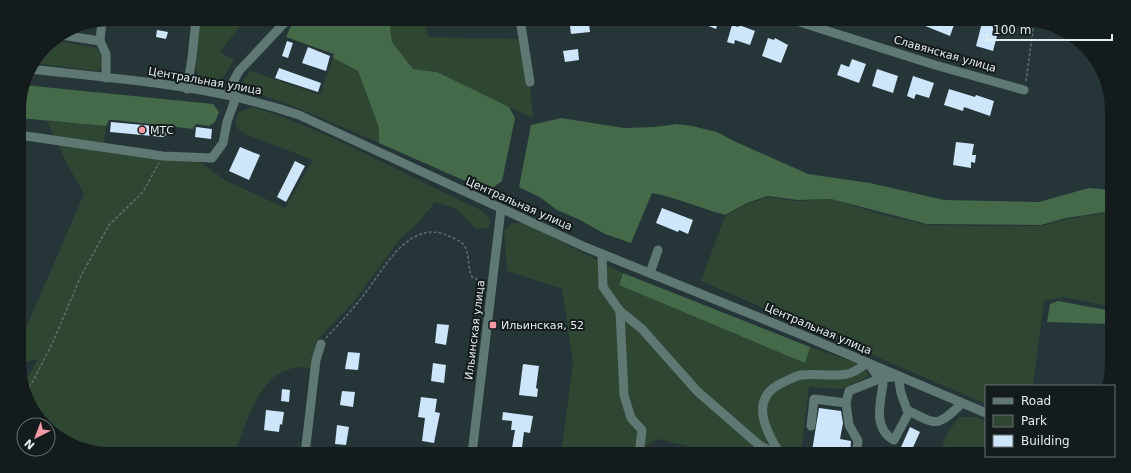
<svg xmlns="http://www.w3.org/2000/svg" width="1131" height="473" viewBox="0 0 1131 473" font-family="'DejaVu Sans',sans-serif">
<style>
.green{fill:#2e4632}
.forest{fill:#446a4a}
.building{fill:#cde6fc}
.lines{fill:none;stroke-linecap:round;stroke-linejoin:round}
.path{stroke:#616f72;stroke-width:1.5;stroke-dasharray:3 2;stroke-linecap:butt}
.minor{stroke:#5f7873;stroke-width:9}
.poi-dot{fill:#f49aa5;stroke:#141b1d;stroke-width:1.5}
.labels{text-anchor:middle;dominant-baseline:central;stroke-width:4;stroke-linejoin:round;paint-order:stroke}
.street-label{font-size:11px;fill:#e4edef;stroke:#141b1d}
.poi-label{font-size:11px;fill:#e4edef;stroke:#141b1d;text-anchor:start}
</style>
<rect width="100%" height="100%" fill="#253538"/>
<!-- green -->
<g class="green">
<polygon points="200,19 246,19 220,52 234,60 223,78 217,82 205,80 198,76 196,69"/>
<polygon points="389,19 425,19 428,37 526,39 533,118 455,82 437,72 413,69 392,42"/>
<polygon points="53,40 97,48 101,55 102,67 97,71 34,63"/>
<polygon points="333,58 358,71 379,128 379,143 298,108 242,88 242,82 250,71 320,95"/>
<path d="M253 107C333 132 405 176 481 210L491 221 488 228 476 229 457 209 435 202 418 223 400 239 355 300 316 342 311 368C262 360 248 418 235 454H110L76 447 38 418 24 384 38 359 20 363V342L84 194 65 160 47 121 106 126 104 145 200 162 225 180 285 208 313 160 245 134 238 129 235 122 239 112Z"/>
<polygon points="768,197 797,201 831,199 880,214 927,225 983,226 1041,226 1066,219 1112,212 1112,307 1064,297 1044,301 1033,386 986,386 986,404 701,281 725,216 747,204"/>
<polygon points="513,223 524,223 623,273 619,284 804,362 810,347 863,365 869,376 842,389 809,387 801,454 722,454 658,439 644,447 641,454 561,454 573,363 562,289 507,271 504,230"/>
<polygon points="959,417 976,417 986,422 986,445 983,454 939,454 947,434"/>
</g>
<!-- forest -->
<g class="forest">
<polygon points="294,19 389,19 392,42 413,69 437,72 509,107 515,118 502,181 488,191 379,143 379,128 358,71 333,58 334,54 286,37"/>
<polygon points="24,85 213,104 219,112 215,122 209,126 196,124 193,129 115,120 109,120 106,126 19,118 19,104"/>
<path d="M561 118 624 128 654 127 677 124 692 126 717 132 734 141 808 174 870 183 944 200 1039 202 1089 188 1111 190 1112 211 1066 218 1041 225 927 224 831 199 797 200 768 196 747 203 725 215C700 208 677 198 652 193L631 243 605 234 578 219 557 210 541 198 519 187 531 125Z"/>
<polygon points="623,273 810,347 805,363 619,285"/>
<polygon points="1058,301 1112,311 1112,324 1047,322 1050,304"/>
</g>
<!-- building -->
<g class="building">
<polygon points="691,19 719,19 716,29"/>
<polygon points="908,19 944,19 955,22 950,36"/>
<polygon points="983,19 995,19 992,35 997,36 993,51 976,46"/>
<polygon points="589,24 590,32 571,34 570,26"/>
<polygon points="732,25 738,27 739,25 755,31 750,45 735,40 734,44 727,42"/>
<polygon points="157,30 168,32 166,39 156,37"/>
<polygon points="768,38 774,40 775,38 788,45 781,63 762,56"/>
<polygon points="287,41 293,43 288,58 282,56"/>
<polygon points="308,47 330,56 326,71 302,63"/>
<polygon points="578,49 579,60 565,62 563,51"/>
<polygon points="852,59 866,64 859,83 837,75 841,64 849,67"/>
<polygon points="279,68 321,83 318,92 275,78"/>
<polygon points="877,69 898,76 893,93 872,86"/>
<polygon points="913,76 934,83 929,98 916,94 914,99 907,96"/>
<polygon points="949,89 975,97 976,95 994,101 990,116 964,107 963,111 944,105"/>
<polygon points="111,122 164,127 167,130 166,135 163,137 110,132"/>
<polygon points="196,127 212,129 211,139 195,137"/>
<polygon points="956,142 974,144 972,155 976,155 975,163 971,162 971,168 953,165"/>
<polygon points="240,147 260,155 249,180 229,171"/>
<polygon points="295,161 305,166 286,202 277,197"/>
<polygon points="662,208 693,220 688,234 679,230 678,232 656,223"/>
<polygon points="437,324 449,325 446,345 435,343"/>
<polygon points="348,352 360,353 358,370 345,369"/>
<polygon points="433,363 446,365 444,383 431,381"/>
<polygon points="523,364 539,366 536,388 538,389 537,397 519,395"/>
<polygon points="282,389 290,390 289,402 281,401"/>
<polygon points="342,391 355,392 353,407 340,405"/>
<polygon points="421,397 437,399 435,412 440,413 434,443 422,441 425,418 418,417"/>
<polygon points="819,408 841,411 843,423 840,439 851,441 850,454 812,451"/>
<polygon points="266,410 284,412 282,425 280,424 279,432 264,430"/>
<polygon points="503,412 533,416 530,433 524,432 522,447 525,447 524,454 511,454 515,430 511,430 512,421 502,420"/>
<polygon points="337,425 349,427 346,445 335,444"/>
<polygon points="910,427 920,432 910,454 898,454"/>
</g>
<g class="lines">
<!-- path -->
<g class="path">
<polyline points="1026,81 1034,22"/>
<path d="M326 338C340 323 354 308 366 292 385 267 410 218 449 236 454 238 461 241 464 245 470 253 467 267 472 277L483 282"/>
<polyline points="26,391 33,381 53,342 80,278 109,225 143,192 159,163"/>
</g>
<!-- minor -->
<g class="minor">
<polyline points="520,19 530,82"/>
<polyline points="790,19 935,65 1024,90"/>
<polyline points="102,21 100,41 106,54 106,78"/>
<polyline points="61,35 100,41"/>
<path d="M29 69C119 79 213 85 299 115L585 247 800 334 986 413"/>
<polyline points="187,89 192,58 196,19"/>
<polyline points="19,135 163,156 212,158 223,143 227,122 236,97 233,82 239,71 288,19"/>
<polyline points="602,254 603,287 620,311 624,395 631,418 642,430 639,454"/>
<polyline points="650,273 658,250"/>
<polyline points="620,311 642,329 697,391 759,445 776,454"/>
<polyline points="846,403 849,425 858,441 856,454"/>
<path d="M811 426 814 399 846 403 849 391 879 379 898 376 901 393 907 410C937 425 937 428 962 403"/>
<polyline points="305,454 316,360 321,344"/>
<polyline points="472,454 501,209"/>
<path d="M780 454C765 430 748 397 784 382 789 380 795 376 801 375 816 373 832 377 847 374 854 373 862 366 868 363L883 384C880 404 873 429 894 440L909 412"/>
</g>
</g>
<!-- markers -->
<g class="poi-dot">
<circle cx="142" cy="130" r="4"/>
<rect x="489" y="321" width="8" height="8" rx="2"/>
</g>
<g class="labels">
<!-- street labels -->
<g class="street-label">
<text transform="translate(945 54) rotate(16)">Славянская улица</text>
<text transform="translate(205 81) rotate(10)">Центральная улица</text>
<text transform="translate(519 204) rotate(24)">Центральная улица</text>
<text transform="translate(818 329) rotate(23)">Центральная улица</text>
<text transform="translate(475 330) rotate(-83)">Ильинская улица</text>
</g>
<!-- poi labels -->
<g class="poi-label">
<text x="150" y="130">МТС</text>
<text x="501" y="325">Ильинская, 52</text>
</g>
</g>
<!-- crop -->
<path d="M0 0H1131V473H0ZM110 26H1021A84 84 0 0 1 1105 110V363A84 84 0 0 1 1021 447H110A84 84 0 0 1 26 363V110A84 84 0 0 1 110 26Z" fill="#141b1d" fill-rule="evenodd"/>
<!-- legend -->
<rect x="985" y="385" width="130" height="72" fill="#141b1d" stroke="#676f71"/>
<rect x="993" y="398" width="20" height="6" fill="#5f7873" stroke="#676f71"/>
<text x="1021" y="405" font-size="12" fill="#e4edef">Road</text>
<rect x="993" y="415" width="20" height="12" fill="#2e4632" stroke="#676f71"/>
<text x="1021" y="425" font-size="12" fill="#e4edef">Park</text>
<rect x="993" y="435" width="20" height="12" fill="#cde6fc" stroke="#676f71"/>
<text x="1021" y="445" font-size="12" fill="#e4edef">Building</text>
<!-- north arrow -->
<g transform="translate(36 437) rotate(222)"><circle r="19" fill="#141b1d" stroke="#676f71"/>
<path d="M0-3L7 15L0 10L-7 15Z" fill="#f49aa5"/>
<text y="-6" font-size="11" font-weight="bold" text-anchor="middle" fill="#e4edef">N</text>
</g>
<!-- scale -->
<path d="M987 34v6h125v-6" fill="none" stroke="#e4edef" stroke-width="2"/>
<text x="993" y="34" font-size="12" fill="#e4edef" stroke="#141b1d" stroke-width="3" paint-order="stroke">100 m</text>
</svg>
